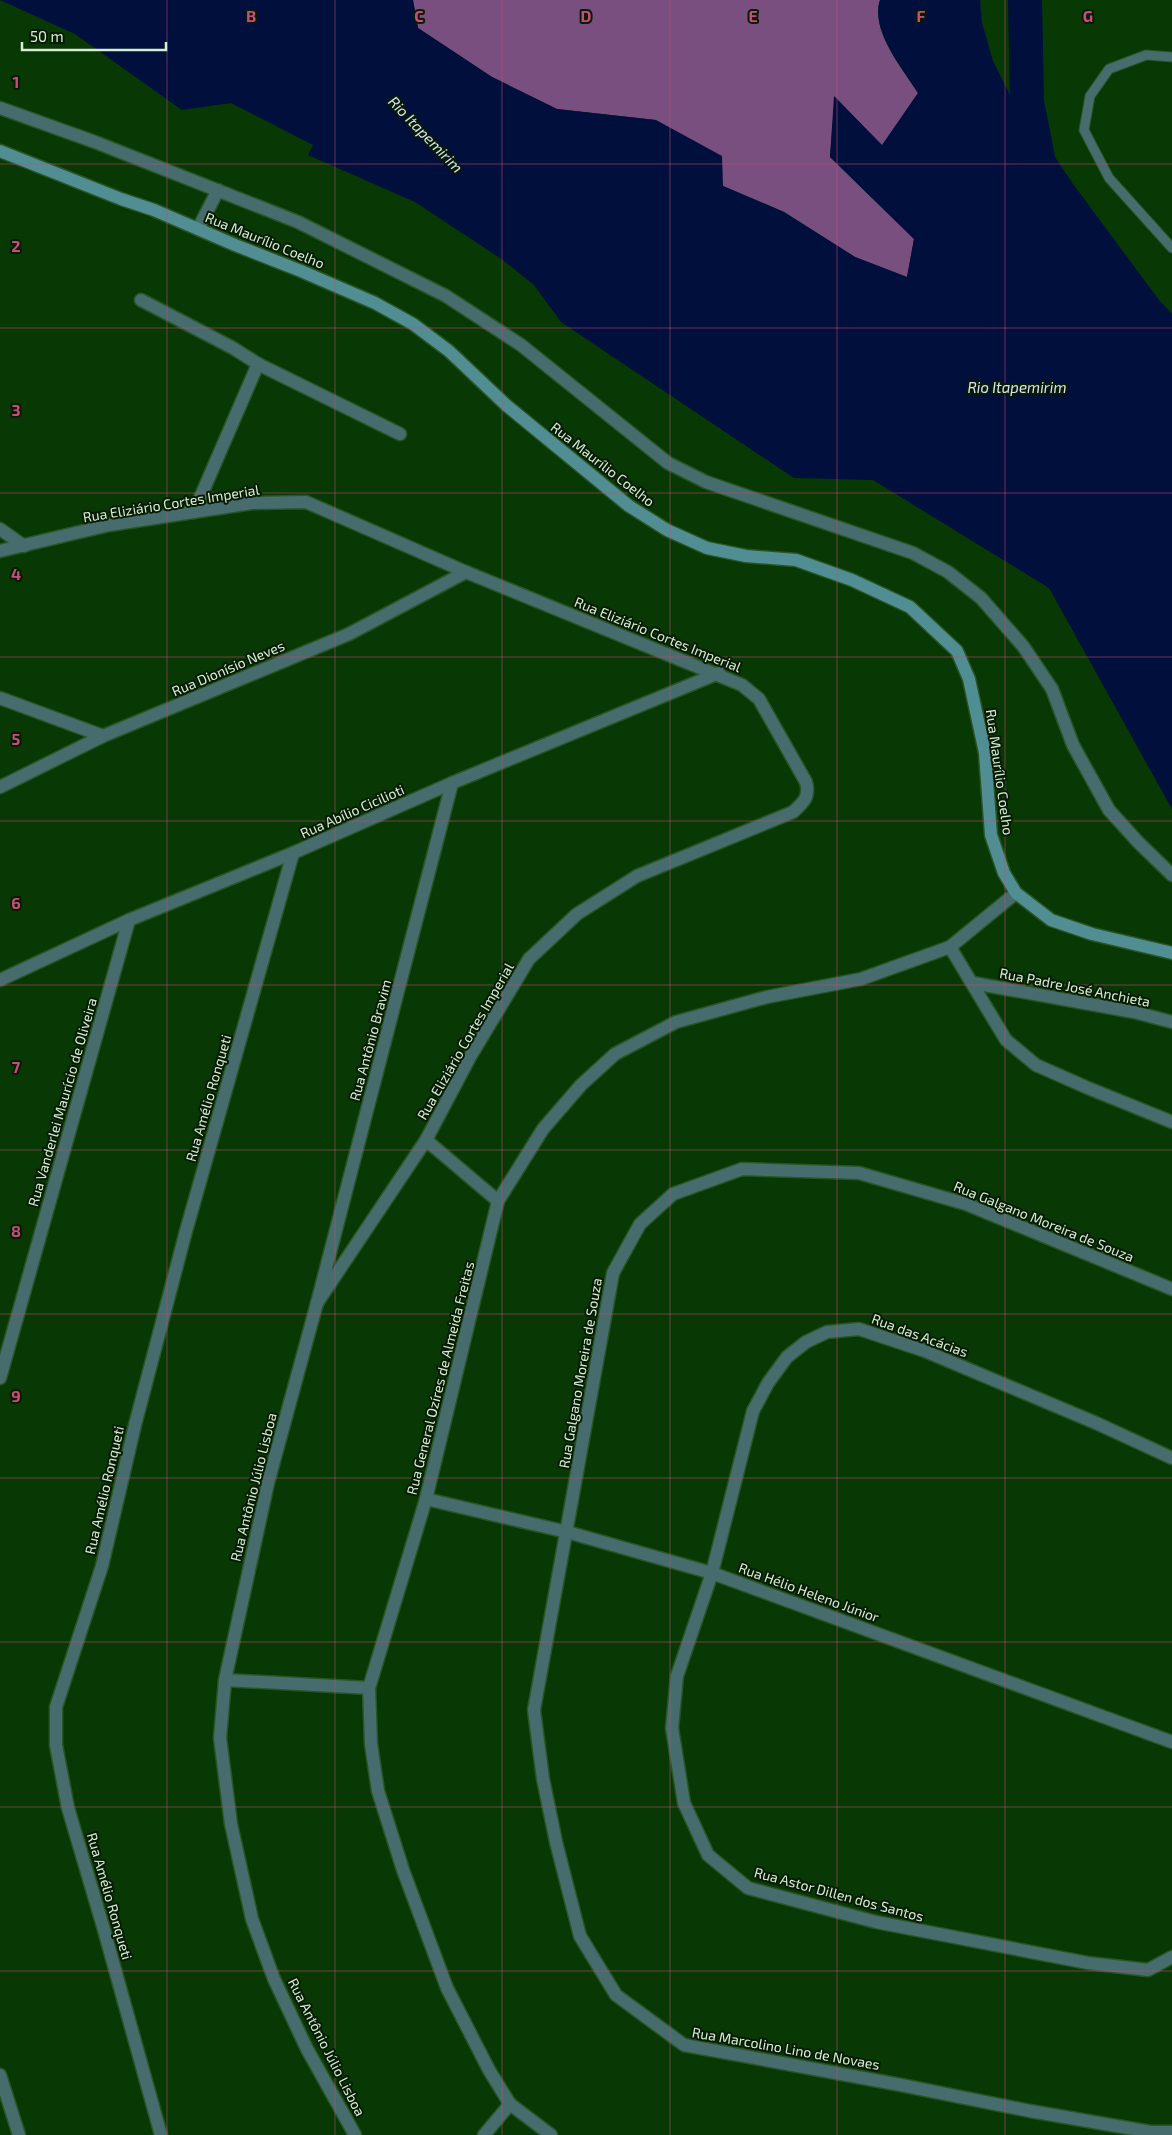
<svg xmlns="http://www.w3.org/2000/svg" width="1172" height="2135" viewBox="0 0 1172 2135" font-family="'Exo 2',sans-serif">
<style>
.forest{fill:#784f7f}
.water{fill:#000f3b}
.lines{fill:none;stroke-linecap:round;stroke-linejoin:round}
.river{stroke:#000f3b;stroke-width:34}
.service-casing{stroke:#295525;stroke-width:11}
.minor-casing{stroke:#295525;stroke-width:15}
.secondary-casing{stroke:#295525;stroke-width:15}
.service{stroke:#476c6e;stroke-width:9}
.minor{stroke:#476c6e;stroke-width:12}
.secondary{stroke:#518e93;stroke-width:12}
.grid{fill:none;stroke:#c74e79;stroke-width:1;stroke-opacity:0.55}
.labels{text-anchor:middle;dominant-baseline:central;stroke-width:4;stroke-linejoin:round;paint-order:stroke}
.street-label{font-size:14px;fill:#d6efd2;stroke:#081b06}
.water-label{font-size:15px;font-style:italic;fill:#dae3f3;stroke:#081b06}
.grid-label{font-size:16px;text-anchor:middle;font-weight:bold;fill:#c74e79;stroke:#081b06;stroke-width:4;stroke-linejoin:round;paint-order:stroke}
</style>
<rect width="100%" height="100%" fill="#083804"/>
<!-- forest -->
<path class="forest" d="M413 0H880C870 31 903 69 918 93L882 146 835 97 830 157 914 239 907 277 855 257 784 212 723 186 656 120 557 109 492 77 418 28Z"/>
<!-- water -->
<path class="water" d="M0 0H413L418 28 492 77 557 109 656 120 722 156 723 186 784 212 855 257 907 277 914 239 830 157 834 96 882 145 918 93C903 69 870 30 880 0H980L982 23 993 61 1010 95 1036 129 1073 184 1159 300 1172 314V809L1049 588 873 480 794 478 561 322 534 285 503 260 415 202 308 155 313 145 231 103 182 110 75 34Z"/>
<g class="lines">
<!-- river -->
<polyline class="river" points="1025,0 1027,102 1040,168"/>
<defs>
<polyline id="service" points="1172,57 1146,55 1109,69 1090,96 1084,130 1109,178 1172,248"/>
<g id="minor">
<polyline points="0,108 95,142 298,222 446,296 521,345 668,463 706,482 913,553 948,572 981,598 1023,646 1052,689 1073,745 1109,810 1138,842 1172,875"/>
<polyline points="198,229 218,190"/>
<polyline points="141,300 233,348 258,364 400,434"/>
<polyline points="194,512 258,364"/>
<polyline points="0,529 24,546"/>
<path d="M0 551 109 525 252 503 306 502 466 572 742 685 759 699 806 782C810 797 804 802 793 812L637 876 577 914 529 959 470 1057 426 1140 317 1303"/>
<polyline points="0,698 103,736"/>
<polyline points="0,787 103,736 349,634 466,572"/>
<polyline points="950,947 1006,1040 1036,1065 1088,1088 1172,1122"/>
<polyline points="0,980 129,920 293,853 452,783 719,673"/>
<polyline points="973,983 1134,1012 1172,1022"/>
<polyline points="426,1140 498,1201"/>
<polyline points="1172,1289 966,1204 859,1173 742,1169 673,1194 640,1224 613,1273 534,1710 543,1779 556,1842 580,1936 616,1995 684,2045 901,2085 1030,2111 1151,2132 1172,2132"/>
<polyline points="0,1378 129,920"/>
<polyline points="1172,1458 1096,1423 925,1351 859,1329 827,1332 806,1342 787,1357 768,1383 753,1411 712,1573 677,1676 672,1728 684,1803 708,1855 748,1888 876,1922 1088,1963 1148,1970 1172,1957"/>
<polyline points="426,1499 567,1532 712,1573 1172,1742"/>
<polyline points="225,1680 369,1688"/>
<polyline points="0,2075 19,2135"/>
<polyline points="161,2135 104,1930 68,1808 56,1745 56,1707 102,1566 135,1425 186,1231 293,853"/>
<polyline points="355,2135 307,2049 274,1979 252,1919 231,1824 220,1738 225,1680 268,1483 317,1303 452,783"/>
<polyline points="484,2135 510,2104"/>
<polyline points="551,2135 510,2104 489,2070 447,1988 403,1870 378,1791 371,1744 369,1688 426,1499 498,1201 543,1129 581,1085 615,1054 676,1022 767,997 861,979 950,947 1016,893"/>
</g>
<polyline id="secondary" points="0,151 121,199 154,210 235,245 301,271 375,303 413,324 449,351 506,405 629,506 667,530 707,548 746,556 796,560 852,580 910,607 957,651 969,679 985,753 991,835 1004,873 1016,893 1051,920 1092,934 1172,953"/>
</defs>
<!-- service casing -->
<use href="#service" class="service-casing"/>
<!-- minor casing -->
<use href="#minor" class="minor-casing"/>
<!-- secondary casing -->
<use href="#secondary" class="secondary-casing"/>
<!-- service -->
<use href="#service" class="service"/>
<!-- minor -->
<use href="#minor" class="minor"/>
<!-- secondary -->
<use href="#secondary" class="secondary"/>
</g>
<!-- grid -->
<path class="grid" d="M167 0V2135M335 0V2135M502 0V2135M670 0V2135M837 0V2135M1005 0V2135M0 164H1172M0 328H1172M0 493H1172M0 657H1172M0 821H1172M0 985H1172M0 1150H1172M0 1314H1172M0 1478H1172M0 1642H1172M0 1807H1172M0 1971H1172"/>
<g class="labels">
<!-- street labels -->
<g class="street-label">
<text transform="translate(265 240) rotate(22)">Rua Maurílio Coelho</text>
<text transform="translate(603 464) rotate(38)">Rua Maurílio Coelho</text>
<text transform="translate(171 503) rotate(-9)">Rua Eliziário Cortes Imperial</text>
<text transform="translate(658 634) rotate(22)">Rua Eliziário Cortes Imperial</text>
<text transform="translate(228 668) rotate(-23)">Rua Dionísio Neves</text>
<text transform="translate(1000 772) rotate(82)">Rua Maurílio Coelho</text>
<text transform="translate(352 811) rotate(-24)">Rua Abílio Cicilioti</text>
<text transform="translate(1075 987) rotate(11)">Rua Padre José Anchieta</text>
<text transform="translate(370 1040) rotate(-75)">Rua Antônio Bravim</text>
<text transform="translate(465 1041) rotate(-60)">Rua Eliziário Cortes Imperial</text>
<text transform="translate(208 1098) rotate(-74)">Rua Amélio Ronqueti</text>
<text transform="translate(62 1102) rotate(-74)">Rua Vanderlei Maurício de Oliveira</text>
<text transform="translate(1044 1221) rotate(22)">Rua Galgano Moreira de Souza</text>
<text transform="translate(920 1335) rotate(20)">Rua das Acácias</text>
<text transform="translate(580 1373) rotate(-80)">Rua Galgano Moreira de Souza</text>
<text transform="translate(440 1378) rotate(-76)">Rua General Ozíres de Almeida Freitas</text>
<text transform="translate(253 1487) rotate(-76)">Rua Antônio Júlio Lisboa</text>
<text transform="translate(104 1490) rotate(-77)">Rua Amélio Ronqueti</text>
<text transform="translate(809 1592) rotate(20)">Rua Hélio Heleno Júnior</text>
<text transform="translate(839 1894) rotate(15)">Rua Astor Dillen dos Santos</text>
<text transform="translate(110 1896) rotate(74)">Rua Amélio Ronqueti</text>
<text transform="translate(327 2047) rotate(63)">Rua Antônio Júlio Lisboa</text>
<text transform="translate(786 2048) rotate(10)">Rua Marcolino Lino de Novaes</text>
</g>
<!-- water labels -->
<g class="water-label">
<text transform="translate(426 134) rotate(46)">Rio Itapemirim</text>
<text x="1017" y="387">Rio Itapemirim</text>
</g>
</g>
<g class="grid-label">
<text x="251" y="22">B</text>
<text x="419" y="22">C</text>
<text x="586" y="22">D</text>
<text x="753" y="22">E</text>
<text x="921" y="22">F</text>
<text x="1088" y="22">G</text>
<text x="16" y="88">1</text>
<text x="16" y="252">2</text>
<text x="16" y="416">3</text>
<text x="16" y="580">4</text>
<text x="16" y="745">5</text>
<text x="16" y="909">6</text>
<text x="16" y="1073">7</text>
<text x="16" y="1237">8</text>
<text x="16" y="1402">9</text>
</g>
<!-- scale -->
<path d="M22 42v8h144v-8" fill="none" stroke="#d6efd2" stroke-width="2.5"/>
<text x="30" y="42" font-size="15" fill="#d6efd2" stroke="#081b06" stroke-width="4" paint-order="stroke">50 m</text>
</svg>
